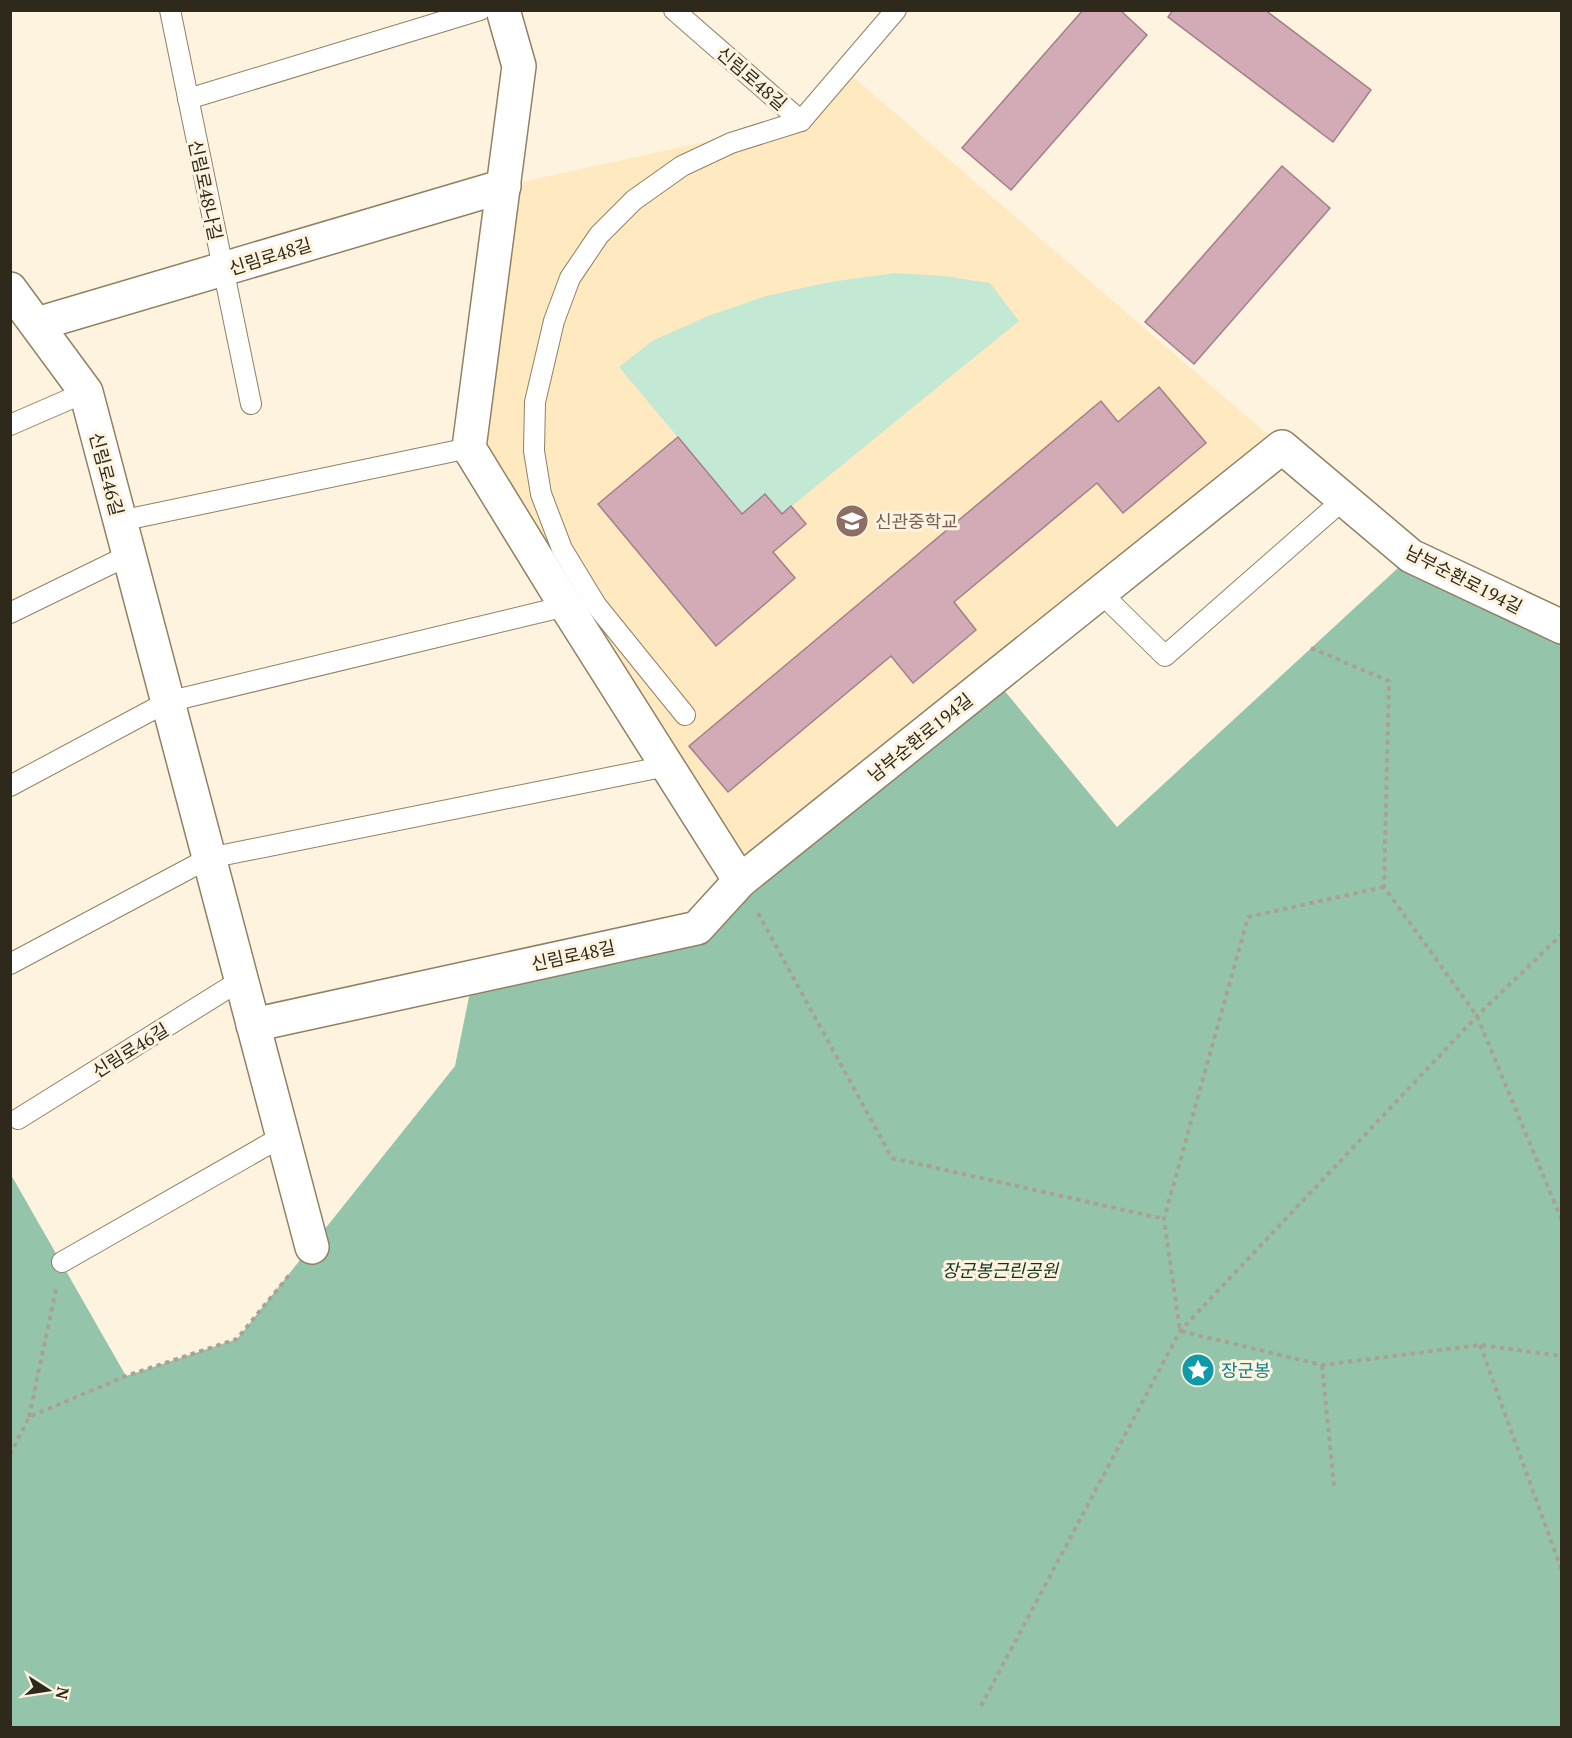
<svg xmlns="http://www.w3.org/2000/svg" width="1572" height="1738" viewBox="0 0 1572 1738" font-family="'PT Serif','Noto Sans KR',serif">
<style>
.built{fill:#fee9c1}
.green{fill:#c3e9d4}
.forest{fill:#94c5aa}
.building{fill:#d2abb6;stroke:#a37f89;stroke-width:1.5}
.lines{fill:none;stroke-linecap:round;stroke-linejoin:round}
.lane-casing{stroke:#918163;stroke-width:22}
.street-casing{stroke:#918163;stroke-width:36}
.path{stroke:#aaa291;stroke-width:4;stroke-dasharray:4.5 4.5;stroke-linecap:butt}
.lane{stroke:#fff;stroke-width:20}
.street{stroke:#fff;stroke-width:33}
.labels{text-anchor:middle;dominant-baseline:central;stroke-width:6;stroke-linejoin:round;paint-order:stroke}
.street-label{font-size:18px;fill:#2f291c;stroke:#fdf3df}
.education-label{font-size:18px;fill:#785e54;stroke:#fdf3df;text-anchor:start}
.park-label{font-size:18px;font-style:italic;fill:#0e3725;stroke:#fdf3df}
.culture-label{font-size:18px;fill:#0d838f;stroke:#fdf3df;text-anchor:start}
</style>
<rect width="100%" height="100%" fill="#fdf3df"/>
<!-- built -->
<polygon class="built" points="845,70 1282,447 740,881 469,448 504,186 801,121"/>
<!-- green -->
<polygon class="green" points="895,273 944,276 990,283 1019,321 782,514 765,494 742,514 619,367 652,341 708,316 766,296 830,282"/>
<!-- forest -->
<polygon class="forest" points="1411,556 1561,627 1561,1727 11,1727 10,1173 126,1376 237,1339 455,1066 473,977 697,928 994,678 1117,827"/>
<!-- building -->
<g class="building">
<polygon points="1083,10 1120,10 1147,35 1011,190 962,148"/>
<polygon points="1173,10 1265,10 1371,90 1333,142 1168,17"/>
<polygon points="1282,166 1330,208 1194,364 1145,322"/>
<polygon points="1159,387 1206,443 1123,513 1097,483 954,602 976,630 913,683 891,656 728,792 689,746 1101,401 1118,422"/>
<polygon points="678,437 742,514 765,494 782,514 791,506 806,524 773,552 795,578 716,646 598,504"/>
</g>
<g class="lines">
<defs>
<g id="lane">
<polyline points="170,10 251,404"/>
<polyline points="674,10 801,121 896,10"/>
<polyline points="188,99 480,10"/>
<polyline points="10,425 86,392"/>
<polyline points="120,521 469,448"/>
<polyline points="1101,593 1165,656 1344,499"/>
<polyline points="10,613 129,555"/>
<polyline points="685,715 596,605 562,549 541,494 534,451 535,402 554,321 570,278 599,235 634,200 682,166 731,143 801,121"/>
<polyline points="10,786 167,702 566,606"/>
<polyline points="10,964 209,858 667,766"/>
<polyline points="18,1119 241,980"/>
<polyline points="62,1262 283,1136"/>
</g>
<g id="street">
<polyline points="10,289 86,392 312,1247"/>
<polyline points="37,324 504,186"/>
<polyline points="740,881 1282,447 1411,556 1562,627"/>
<polyline points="253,1025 697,928 740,881 566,606 469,448 519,66 503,10"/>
</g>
</defs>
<!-- lane casing -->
<use href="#lane" class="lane-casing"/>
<!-- street casing -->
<use href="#street" class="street-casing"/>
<!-- path -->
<g class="path">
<polyline points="1311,648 1389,681 1384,887 1477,1016 1562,1221"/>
<polyline points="1384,887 1248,917 1164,1219 1180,1331 1322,1365 1480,1345 1562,1356"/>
<polyline points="758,913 892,1158 1164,1219"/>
<polyline points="1480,1345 1562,1571"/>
<polyline points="1322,1365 1334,1486"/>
<polyline points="29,1417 56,1289"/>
<polyline points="10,1455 29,1417 126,1376 237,1339 291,1273"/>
<polyline points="981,1706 1180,1331 1477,1016 1562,934"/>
</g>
<!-- lane -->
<use href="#lane" class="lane"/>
<!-- street -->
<use href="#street" class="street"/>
</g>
<!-- icons -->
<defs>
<symbol id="school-disc" viewBox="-11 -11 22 22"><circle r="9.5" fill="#8d6e63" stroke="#fdf3df"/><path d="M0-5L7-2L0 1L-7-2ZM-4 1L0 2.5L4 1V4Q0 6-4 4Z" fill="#fff"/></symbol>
<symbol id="sight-disc" viewBox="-11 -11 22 22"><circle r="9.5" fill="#0f9aa8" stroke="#fdf3df"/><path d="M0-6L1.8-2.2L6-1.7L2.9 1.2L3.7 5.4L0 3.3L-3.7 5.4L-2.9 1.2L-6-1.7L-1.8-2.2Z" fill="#fff"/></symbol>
</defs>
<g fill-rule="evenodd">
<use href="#school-disc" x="833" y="502" width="38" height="38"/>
<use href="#sight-disc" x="1179" y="1351" width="38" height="38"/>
</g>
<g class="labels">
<!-- street labels -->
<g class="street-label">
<text transform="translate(752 78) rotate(41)">신림로48길</text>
<text transform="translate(206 190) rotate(78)">신림로48나길</text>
<text transform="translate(270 256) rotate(-17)">신림로48길</text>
<text transform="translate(107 474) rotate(75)">신림로46길</text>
<text transform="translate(1464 579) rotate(27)">남부순환로194길</text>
<text transform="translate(920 737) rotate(-39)">남부순환로194길</text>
<text transform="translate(573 955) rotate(-12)">신림로48길</text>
<text transform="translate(130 1050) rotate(-32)">신림로46길</text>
</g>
<!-- education labels -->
<g class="education-label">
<text x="875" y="521">신관중학교</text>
</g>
<!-- park labels -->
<g class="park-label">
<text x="1000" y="1270">장군봉근린공원</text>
</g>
<!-- culture labels -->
<g class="culture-label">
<text x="1221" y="1370">장군봉</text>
</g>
</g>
<!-- border -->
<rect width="1572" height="1738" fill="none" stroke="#2f291c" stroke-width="24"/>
<!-- north arrow -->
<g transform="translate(48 1690) rotate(102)" stroke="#fdf3df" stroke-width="4.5" paint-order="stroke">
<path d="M0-4.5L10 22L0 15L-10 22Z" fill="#2f291c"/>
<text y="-9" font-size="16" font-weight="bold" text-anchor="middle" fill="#2f291c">N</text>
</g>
</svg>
